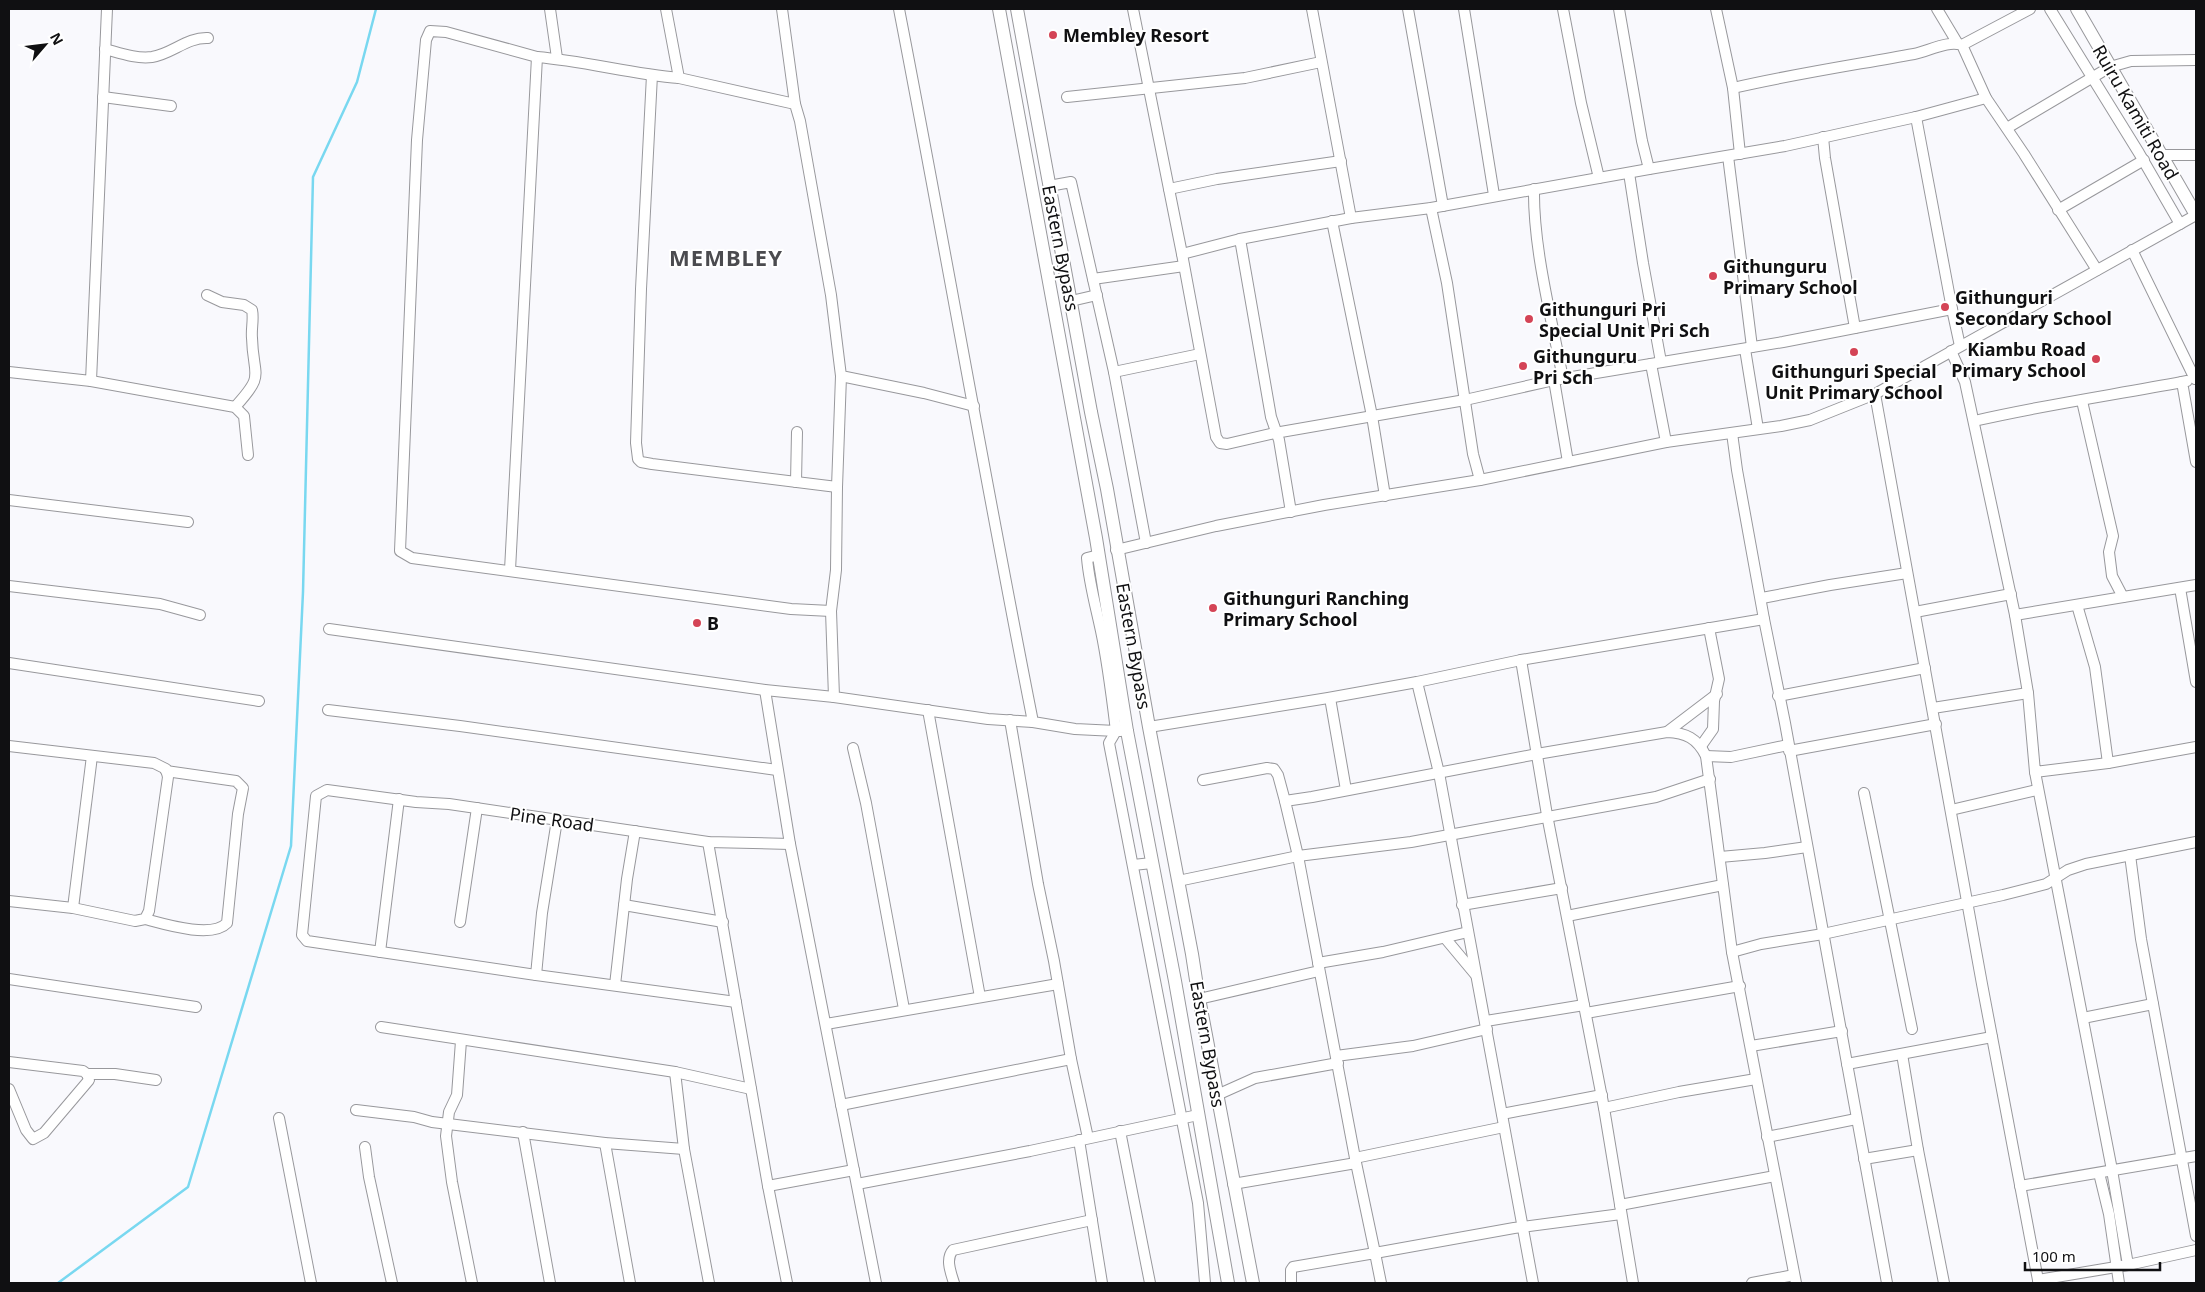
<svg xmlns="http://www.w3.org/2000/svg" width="2205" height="1292" viewBox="0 0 2205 1292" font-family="'Noto Sans',sans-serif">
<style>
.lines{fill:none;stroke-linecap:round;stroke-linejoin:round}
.stream{stroke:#79d8f0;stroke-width:2.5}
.minor-casing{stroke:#98989c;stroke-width:12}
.major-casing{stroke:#98989c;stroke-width:14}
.minor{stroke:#fff;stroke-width:10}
.major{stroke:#fff;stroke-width:12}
.poi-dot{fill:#d44456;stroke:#fff;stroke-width:2}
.labels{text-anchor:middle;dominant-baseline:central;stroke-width:4;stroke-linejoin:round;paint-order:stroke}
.poi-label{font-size:18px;font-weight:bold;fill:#101012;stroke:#fff;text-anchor:start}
.street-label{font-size:18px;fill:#101012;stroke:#fff}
.district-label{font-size:22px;font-weight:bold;letter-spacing:1px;fill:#4b4b4f;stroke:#fff}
</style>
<rect width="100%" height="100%" fill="#f9f9fd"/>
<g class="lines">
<!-- stream -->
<polyline class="stream" points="58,1283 188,1187 291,846 303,592 313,177 357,82 376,9"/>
<defs>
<g id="minor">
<polyline points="550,9 557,58"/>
<polyline points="666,9 679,78 795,104 800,121 831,295 841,376 924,393 974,406"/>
<polyline points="782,9 795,104"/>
<path d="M899 9C945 246 986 485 1033 722L1075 729 1116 731C1112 698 1108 664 1101 631 1096 607 1089 583 1087 558L1099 555"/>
<polyline points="1133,9 1182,254 1216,437 1220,443 1227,444 1275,433 1465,400 1554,380 1783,342 1952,309"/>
<polyline points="1312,9 1351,218"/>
<polyline points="1408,9 1443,206"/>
<polyline points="1464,9 1494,195"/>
<polyline points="1563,9 1581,103 1599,178"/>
<polyline points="1619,9 1642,141 1649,169 1785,146 1916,117 1986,98"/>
<polyline points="1716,9 1733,88 1740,154"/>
<polyline points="1937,9 1958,44"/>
<polyline points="2050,9 2139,153 2180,224"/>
<polyline points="1962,45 2030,9"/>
<path d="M105 49C120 53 136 59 152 57 172 54 187 37 208 38"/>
<polyline points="537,57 446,32 430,31 426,40 417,140 400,551 412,558 791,609 831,611"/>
<polyline points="652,75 641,289 636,443 638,459 641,462 652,464 837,487"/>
<path d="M1733 88C1793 74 1854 65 1914 54 1929 51 1948 40 1962 45L1986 98 2024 154 2097 270"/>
<polyline points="103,97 171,106"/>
<polyline points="1067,97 1245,78 1321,62"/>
<polyline points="1916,117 1952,309 1960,346"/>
<polyline points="2007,128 2110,67 2131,61 2196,60"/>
<polyline points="1823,137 1825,158 1855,328"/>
<polyline points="2162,155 2196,155"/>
<polyline points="1728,156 1752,347"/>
<polyline points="1629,173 1643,263 1661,362"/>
<polyline points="1049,186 1071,182 1114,372"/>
<polyline points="1169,189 1217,179 1341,161"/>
<path d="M1534 189C1533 248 1552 320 1563 379"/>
<polyline points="1431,208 1447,283 1473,454 1480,480"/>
<polyline points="2058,210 2144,160"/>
<polyline points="1332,221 1372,416 1385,496"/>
<polyline points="1240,239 1271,417 1279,440 1291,512"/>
<polyline points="2132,250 2195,379"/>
<polyline points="1182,254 1240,239 1351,218 1431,208 1649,169"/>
<polyline points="1093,279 1184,266"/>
<path d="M207 295 222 302 244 305 252 310C254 319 251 329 252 338 253 378 266 373 235 407"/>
<polyline points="1071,301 1097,295"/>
<polyline points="1745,349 1758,429"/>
<polyline points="1951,351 1965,382 2015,615 2028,693 2035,772 2108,763 2196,747"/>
<polyline points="1651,364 1666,442"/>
<polyline points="9,372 91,381 107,9"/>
<polyline points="841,376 837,487 836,570 831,611 834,697 988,719 1033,722"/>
<polyline points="1554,380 1568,462"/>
<polyline points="91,381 235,407 244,416 248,455"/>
<polyline points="2187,381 2182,382 2196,462"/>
<polyline points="1875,394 1982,984 2038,1280"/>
<polyline points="2082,401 2113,536 2109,552 2112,576 2123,597"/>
<path d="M1974 421C2043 405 2113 395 2182 382"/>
<polyline points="1732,433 1737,470 1764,619 1785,723 1887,1283"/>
<polyline points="796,482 797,432"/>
<polyline points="9,500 188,522"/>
<polyline points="1146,543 1114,372 1200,354"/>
<polyline points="1116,550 1216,526 1324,505 1480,480 1666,442 1781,426 1810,420 1875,394 2196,215"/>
<path d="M510 570 537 57C585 61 631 74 679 78"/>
<polyline points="9,586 160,604 200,615"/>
<polyline points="2180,588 2196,682"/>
<polyline points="1762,598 1830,585 1907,573"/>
<polyline points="2077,605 2095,667 2108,763"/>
<polyline points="1915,612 2011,594"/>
<polyline points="2015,615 2196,585"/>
<polyline points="329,629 765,690 834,697"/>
<polyline points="1521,660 1547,815 1604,1108 1633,1283"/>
<polyline points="9,663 259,701"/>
<polyline points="1417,682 1439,773 1533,1283"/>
<polyline points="765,690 790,844 876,1283"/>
<polyline points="1778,696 1925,668"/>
<polyline points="1330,698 1346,790"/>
<polyline points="1933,708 2028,693"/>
<polyline points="328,710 460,726 777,770"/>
<polyline points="928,710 980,997"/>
<polyline points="1010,720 1038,884 1054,961 1071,1059 1088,1138"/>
<polyline points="1149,727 1328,698 1417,682 1521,660 1764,619"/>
<polyline points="1121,731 1116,731 1109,743 1198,1203 1205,1283"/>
<polyline points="1667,732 1717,694"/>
<polyline points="9,746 154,763 166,769 168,777 149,911 145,919 135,921 73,908 9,901"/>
<polyline points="1701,746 1713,729 1714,701 1719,679 1709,628"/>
<polyline points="853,748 866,803 904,1009"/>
<polyline points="1789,751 1936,724"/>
<polyline points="1706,756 1731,757 1788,745"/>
<polyline points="2035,772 2112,1170 2128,1265"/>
<polyline points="1203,780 1267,768 1274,769 1278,775 1285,801"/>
<polyline points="1864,793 1912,1029"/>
<polyline points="1951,810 2037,790"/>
<polyline points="708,842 768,1186 787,1283"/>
<polyline points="2130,855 2141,939 2196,1236"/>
<polyline points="1720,857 1765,853 1807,847"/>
<polyline points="1133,865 1152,863"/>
<polyline points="1178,881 1298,856 1411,842 1656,797 1710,779"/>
<polyline points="624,905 723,922"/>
<polyline points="1462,905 1562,888"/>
<polyline points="73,908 92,756"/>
<polyline points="1567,916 1723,885"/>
<path d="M145 919C164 924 212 939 227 923L238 814 243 788 236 781 166 771"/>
<polyline points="460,922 477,808"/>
<polyline points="1445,938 1475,974"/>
<polyline points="380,952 399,799"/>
<polyline points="1732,952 1761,944 1823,934 2003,895 2046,884 2068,870 2086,864 2196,842"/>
<polyline points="1318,963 1383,952 1468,932"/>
<polyline points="536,975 542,913 557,820"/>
<polyline points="9,979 196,1007"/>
<polyline points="615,985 627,879 635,831"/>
<polyline points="1199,999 1319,971"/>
<polyline points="736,1002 536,975 307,941 302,935 316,796 327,790 416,802 449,804 708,842 790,844"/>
<polyline points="1586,1013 1740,986"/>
<polyline points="2083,1018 2153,1004"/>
<polyline points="1486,1021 1584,1005"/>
<polyline points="826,1024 1058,984"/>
<polyline points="381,1027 675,1072 751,1089"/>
<polyline points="461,1041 457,1095 449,1112 446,1136 452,1182 472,1283"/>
<polyline points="1751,1046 1842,1031"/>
<polyline points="1902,1054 1918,1150 1944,1283"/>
<polyline points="1336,1056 1413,1046 1487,1029"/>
<polyline points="9,1062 83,1071 87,1074 89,1080 44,1133 33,1139 26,1130 9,1089"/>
<polyline points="1847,1064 1992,1037"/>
<polyline points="675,1072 684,1149 709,1283"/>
<polyline points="87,1074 115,1074 156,1080"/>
<polyline points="1217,1095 1255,1078 1338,1063"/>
<polyline points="841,1105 1071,1059"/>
<polyline points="1604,1108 1679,1092 1756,1079"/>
<polyline points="356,1110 414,1117 432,1122 605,1143 684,1149"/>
<polyline points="1502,1114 1602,1095"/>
<polyline points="279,1118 311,1283"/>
<polyline points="1120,1131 1150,1283"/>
<polyline points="523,1132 550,1283"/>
<polyline points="1767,1137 1856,1119"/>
<polyline points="1079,1140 1102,1283"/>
<polyline points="605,1143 630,1283"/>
<polyline points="365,1147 369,1177 392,1283"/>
<polyline points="1355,1158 1504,1127"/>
<polyline points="1864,1159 1918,1150"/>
<polyline points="2099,1173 2109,1214 2119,1283"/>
<polyline points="857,1184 1030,1151 1198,1115"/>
<polyline points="1233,1184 1356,1163"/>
<polyline points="768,1186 854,1170"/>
<polyline points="2020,1186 2196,1156"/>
<polyline points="1620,1205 1775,1176"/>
<path d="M1621 1214 1514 1228 1375 1253 1355 1158 1298 856 1285 801 1312 797 1537 754 1667 732C1686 733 1697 738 1706 756L1732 952 1796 1283"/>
<path d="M954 1283C951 1273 945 1259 953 1250L1092 1220"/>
<polyline points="1291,1283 1291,1270 1293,1267 1375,1253 1381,1283"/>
<polyline points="1752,1283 1794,1275"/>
<polyline points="2039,1283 2038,1280 2128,1265 2196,1250"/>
</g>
<g id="major">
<polyline points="999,9 1096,538 1127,731 1175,981 1228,1283"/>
<polyline points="1017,9 1091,412 1107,489 1149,727 1192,954 1198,993 1253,1283"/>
<polyline points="2077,9 2196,215"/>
</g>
</defs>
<!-- minor casing -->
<use href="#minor" class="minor-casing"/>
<!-- major casing -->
<use href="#major" class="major-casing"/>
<!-- minor -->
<use href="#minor" class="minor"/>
<!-- major -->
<use href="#major" class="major"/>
</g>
<!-- markers -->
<g class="poi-dot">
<circle cx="1053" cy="35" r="5"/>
<circle cx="1713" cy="276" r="5"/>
<circle cx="1945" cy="307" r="5"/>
<circle cx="1529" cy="319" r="5"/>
<circle cx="1854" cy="352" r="5"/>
<circle cx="2096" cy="359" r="5"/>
<circle cx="1523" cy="366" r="5"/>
<circle cx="1213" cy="608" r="5"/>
<circle cx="697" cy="623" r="5"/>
</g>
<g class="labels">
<!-- poi labels -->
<g class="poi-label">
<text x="1063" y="35">Membley Resort</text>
<text x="1723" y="266">Githunguru<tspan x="1723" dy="21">Primary School</tspan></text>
<text x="1955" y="297">Githunguri<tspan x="1955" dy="21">Secondary School</tspan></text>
<text x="1539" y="309">Githunguri Pri<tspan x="1539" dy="21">Special Unit Pri Sch</tspan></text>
<text x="2086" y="349" text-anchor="end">Kiambu Road<tspan x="2086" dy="21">Primary School</tspan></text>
<text x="1533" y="356">Githunguru<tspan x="1533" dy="21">Pri Sch</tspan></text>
<text x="1854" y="371" text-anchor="middle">Githunguri Special<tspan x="1854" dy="21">Unit Primary School</tspan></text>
<text x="1223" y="598">Githunguri Ranching<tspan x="1223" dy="21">Primary School</tspan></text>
<text x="707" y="623">B</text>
</g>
<!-- street labels -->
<g class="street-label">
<text transform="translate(2136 112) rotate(60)">Ruiru Kamiti Road</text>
<text transform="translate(1061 248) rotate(79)">Eastern Bypass</text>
<text transform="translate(1134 646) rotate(80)">Eastern Bypass</text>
<text transform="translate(552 819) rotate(8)">Pine Road</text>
<text transform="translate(1208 1044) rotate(80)">Eastern Bypass</text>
</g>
<!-- district labels -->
<g class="district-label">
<text x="726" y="257">MEMBLEY</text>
</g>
</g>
<!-- border -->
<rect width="2205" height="1292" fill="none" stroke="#101012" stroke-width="20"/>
<!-- north arrow -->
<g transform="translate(45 45) rotate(62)" stroke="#ffffff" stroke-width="4" paint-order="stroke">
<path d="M0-4L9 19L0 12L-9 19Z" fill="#101012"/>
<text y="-8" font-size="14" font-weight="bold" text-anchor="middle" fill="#101012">N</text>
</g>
<!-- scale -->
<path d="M2025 1262v8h135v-8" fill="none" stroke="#101012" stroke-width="2.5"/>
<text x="2032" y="1262" font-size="15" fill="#101012" stroke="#ffffff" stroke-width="4" paint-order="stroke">100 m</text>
</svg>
